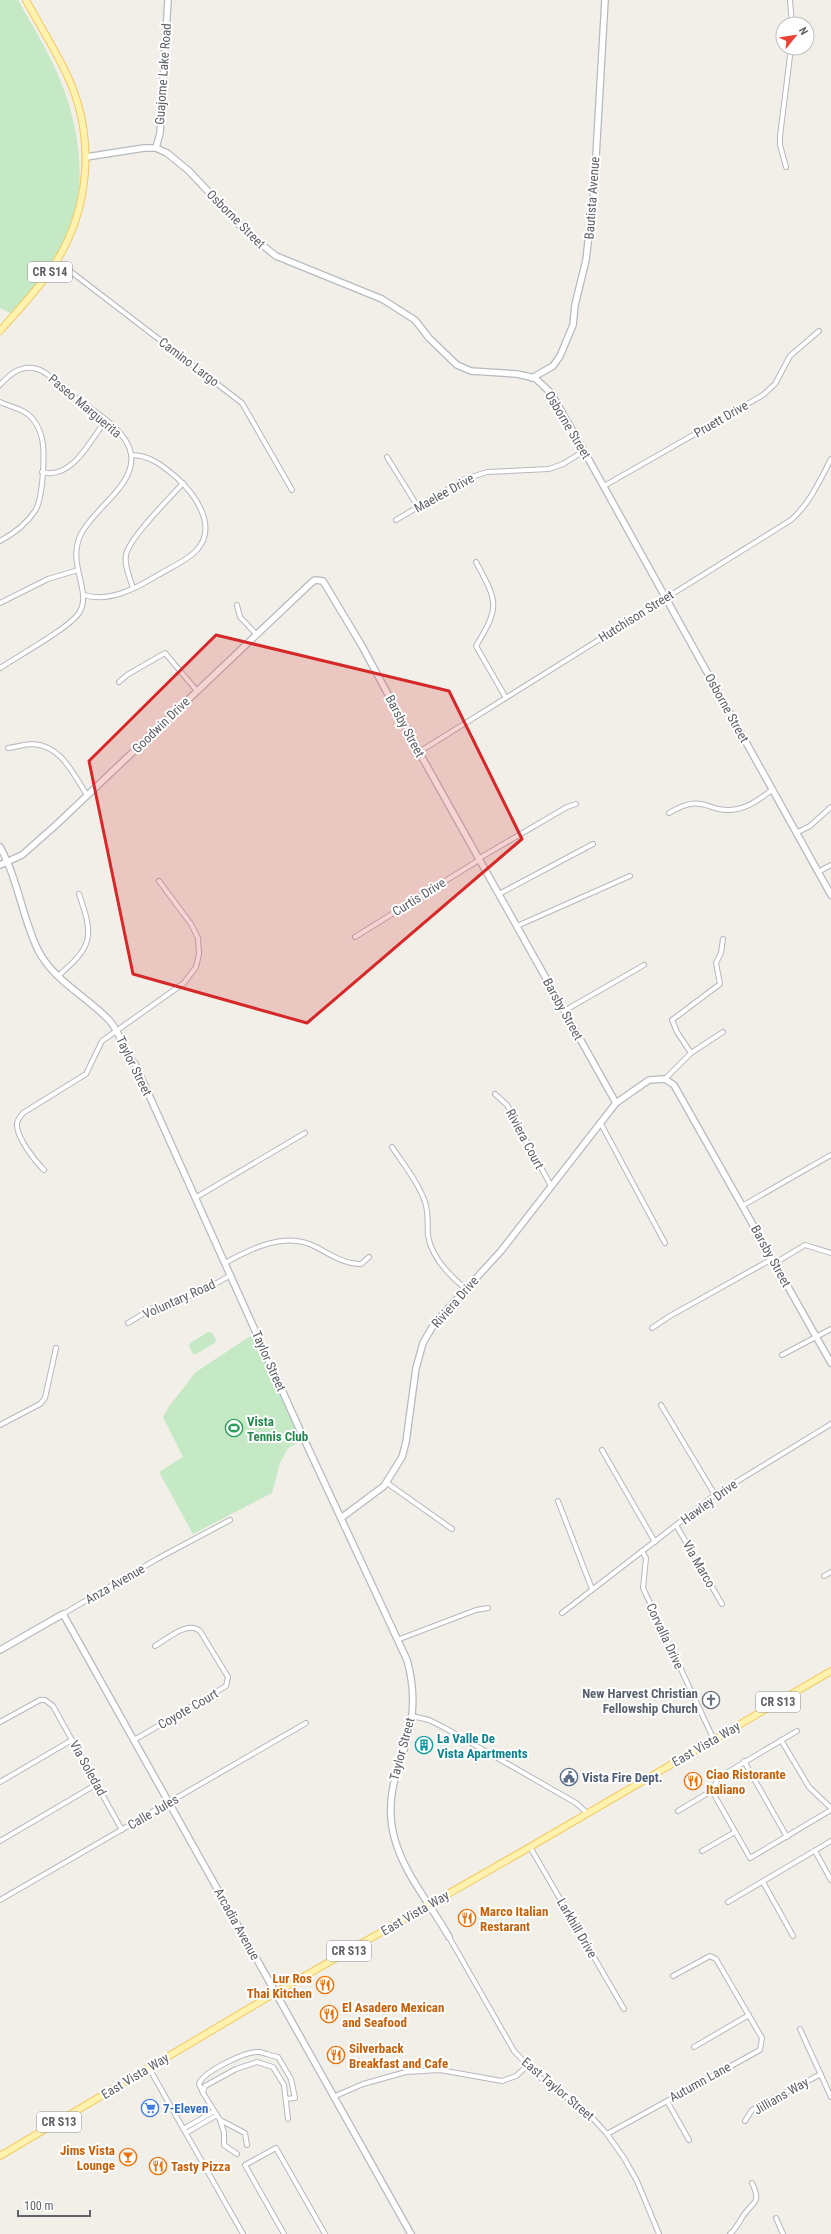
<svg xmlns="http://www.w3.org/2000/svg" width="831" height="2234" viewBox="0 0 831 2234" font-family="'Roboto Condensed',sans-serif">
<style>
.green{fill:#c5e8c5}
.lines{fill:none;stroke-linecap:round;stroke-linejoin:round}
.street-casing{stroke:#b5b8bc;stroke-width:6}
.secondary-casing{stroke:#b6babf;stroke-width:8}
.primary-casing{stroke:#f2c960;stroke-width:8}
.street{stroke:#fff;stroke-width:4}
.secondary{stroke:#fff;stroke-width:5.5}
.primary{stroke:#fff2af;stroke-width:6}
.marked{fill:#d62828;fill-opacity:0.2;stroke:#d62828;stroke-width:3;stroke-linejoin:round}
.labels{text-anchor:middle;dominant-baseline:central;stroke-width:4;stroke-linejoin:round;paint-order:stroke}
.shield{fill:#fff;stroke:#8f9295;stroke-width:1}
.shield-label{font-size:12px;font-weight:bold;fill:#5f6368}
.street-label{font-size:13px;fill:#5f6368;stroke:#fff}
.leisure-label{font-size:13px;font-weight:bold;fill:#27864d;stroke:#fff;text-anchor:start}
.worship-label{font-size:13px;font-weight:bold;fill:#5b616d;stroke:#fff;text-anchor:end}
.culture-label{font-size:13px;font-weight:bold;fill:#0d838f;stroke:#fff;text-anchor:start}
.food-label{font-size:13px;font-weight:bold;fill:#c56008;stroke:#fff;text-anchor:start}
.service-label{font-size:13px;font-weight:bold;fill:#4e5e75;stroke:#fff;text-anchor:start}
.shop-label{font-size:13px;font-weight:bold;fill:#366cbe;stroke:#fff;text-anchor:start}
</style>
<rect width="100%" height="100%" fill="#f1efe8"/>
<!-- green -->
<g class="green">
<path d="M0 0H18C32 25 47 49 58 75 82 130 91 201 59 254 46 276 29 295 12 314L0 308Z"/>
<polygon points="208,1332 212,1333 216,1340 215,1343 196,1354 193,1354 189,1346 190,1343"/>
<polygon points="255,1333 304,1439 288,1448 280,1463 272,1493 193,1534 159,1472 183,1457 163,1417 170,1405 196,1372"/>
</g>
<g class="lines">
<defs>
<g id="street">
<polyline points="790,0 792,24"/>
<polyline points="786,167 780,145 780,136 791,48"/>
<polyline points="57,261 242,403 292,490"/>
<path d="M0 385C9 375 19 366 33 368 47 370 57 384 68 392 87 407 127 428 131 454 136 485 94 508 81 534 66 564 93 592 79 613 69 628 18 656 0 668"/>
<path d="M0 402C10 407 22 408 30 416 35 421 39 428 41 435 46 449 43 499 35 511 27 523 13 534 0 541"/>
<polyline points="387,457 418,507"/>
<path d="M42 472C72 481 91 439 106 420"/>
<polyline points="604,486 763,395 775,384 790,356 819,331"/>
<polyline points="396,520 465,479 487,472 549,469 563,464 584,451"/>
<path d="M476 562C498 603 500 606 476 646L506 698"/>
<path d="M133 588C130 578 124 566 126 555 129 538 170 498 183 483"/>
<path d="M84 595C109 603 137 588 158 575 170 568 186 561 196 551 219 527 195 494 176 477 163 466 150 455 131 455"/>
<polyline points="0,603 48,579 78,570"/>
<polyline points="237,605 240,617 256,634"/>
<polyline points="119,682 127,675 165,653 197,691"/>
<path d="M8 748C16 747 25 744 33 744 62 746 73 774 87 795"/>
<path d="M419 752 791 520C810 503 819 482 831 459"/>
<path d="M669 813C706 791 707 815 737 809 750 807 762 797 772 790"/>
<polyline points="796,833 810,826 831,807"/>
<polyline points="478,859 567,807 576,804"/>
<polyline points="818,872 831,865"/>
<polyline points="499,894 593,844"/>
<polyline points="517,926 630,876"/>
<polyline points="355,937 479,860"/>
<path d="M58 976C93 946 94 937 79 894"/>
<polyline points="564,1011 644,965"/>
<polyline points="691,1053 677,1032 672,1020 720,984 716,963 721,953 723,939"/>
<polyline points="665,1079 691,1053 723,1032"/>
<polyline points="495,1094 507,1105 551,1186"/>
<polyline points="600,1122 665,1243"/>
<path d="M392 1147C404 1165 418 1182 425 1202 429 1213 427 1224 428 1235 431 1257 450 1276 466 1289"/>
<path d="M44 1170C35 1161 16 1137 17 1124 17 1120 21 1116 23 1113L86 1074 102 1041 184 983 196 967 199 954 198 938 191 924 159 881"/>
<polyline points="195,1198 305,1133"/>
<polyline points="742,1206 831,1155"/>
<path d="M225 1263C252 1248 286 1231 316 1247 331 1255 344 1264 361 1264L369 1257"/>
<polyline points="775,1263 805,1245 831,1253"/>
<polyline points="128,1323 153,1308 199,1293 231,1275"/>
<polyline points="652,1328 670,1316 772,1259"/>
<polyline points="782,1355 831,1329"/>
<polyline points="661,1405 715,1495"/>
<polyline points="0,1425 40,1404 45,1398 56,1348"/>
<polyline points="602,1450 655,1542"/>
<polyline points="387,1483 452,1529"/>
<polyline points="558,1501 592,1589"/>
<polyline points="676,1525 722,1604"/>
<polyline points="642,1551 646,1558 643,1588 714,1740"/>
<polyline points="824,1576 831,1572"/>
<polyline points="562,1613 715,1495 831,1424"/>
<polyline points="63,1614 157,1559 230,1520"/>
<polyline points="397,1640 476,1610 488,1608"/>
<polyline points="412,1716 429,1720 445,1728 576,1803 587,1813"/>
<polyline points="0,1722 40,1700 45,1700 53,1706 122,1830"/>
<polyline points="797,1731 718,1778 713,1790 716,1798 750,1858 831,1810"/>
<path d="M134 1740 226 1686 228 1677 200 1631C188 1620 167 1639 155 1646"/>
<polyline points="781,1740 809,1787 831,1808"/>
<polyline points="744,1761 787,1837"/>
<polyline points="0,1782 72,1740"/>
<polyline points="678,1811 713,1790"/>
<polyline points="0,1841 97,1784"/>
<polyline points="530,1847 624,2009"/>
<polyline points="702,1851 735,1832"/>
<polyline points="815,1851 831,1880"/>
<polyline points="763,1882 793,1936"/>
<polyline points="0,1900 306,1723"/>
<polyline points="728,1902 831,1841"/>
<polyline points="449,1937 514,2051 538,2076 587,2112 607,2134 624,2158 637,2181 659,2234"/>
<polyline points="800,2029 831,2097"/>
<polyline points="694,2047 749,2015"/>
<polyline points="149,2068 243,2234"/>
<polyline points="203,2093 220,2120 245,2133 247,2145"/>
<polyline points="333,2097 363,2084 406,2072 440,2070 502,2081 516,2076 527,2066"/>
<path d="M286 2099 295 2098 291 2079 278 2057C272 2056 265 2053 259 2052 245 2051 203 2072 199 2084L203 2093 205 2086 236 2069 257 2062 273 2067 284 2085 288 2119"/>
<polyline points="667,2101 689,2140"/>
<polyline points="220,2120 224,2132 224,2145 237,2154"/>
<polyline points="745,2121 752,2110 821,2074"/>
<polyline points="183,2129 213,2112"/>
<polyline points="186,2133 217,2115"/>
<polyline points="607,2134 760,2050 762,2038 716,1959 710,1956 673,1976"/>
<polyline points="776,2218 783,2234"/>
<polyline points="284,2234 245,2165 276,2148 325,2234"/>
<path d="M730 2234C736 2229 739 2222 743 2216 753 2201 762 2204 752 2183"/>
</g>
<g id="secondary">
<polyline points="156,148 160,133 168,0"/>
<polyline points="86,157 144,148 156,148 167,153 189,171 246,232 276,256 382,299 415,320 429,338 457,365 471,371 517,374 535,378 551,393 584,451 831,895"/>
<polyline points="532,378 553,366 560,356 573,325 575,305 586,260 594,191 605,0"/>
<path d="M0 847C18 879 22 917 38 950 53 980 86 996 109 1020 121 1033 123 1051 135 1064L304 1439 407 1660C412 1678 414 1696 412 1714 408 1755 385 1781 392 1827 399 1869 429 1901 449 1937"/>
<polyline points="0,865 22,855 56,825 311,583 315,580 323,581 362,646 419,752 616,1103"/>
<polyline points="341,1518 384,1486 402,1457 406,1442 416,1368 423,1343 434,1324 501,1251 616,1103 649,1080 665,1079 674,1085 831,1363"/>
<polyline points="0,1650 63,1614 411,2234"/>
</g>
<g id="primary">
<path d="M0 331C18 310 37 291 52 268 90 212 96 139 68 77 56 51 40 26 26 0"/>
<polyline points="0,2156 275,1993 530,1847 831,1671"/>
</g>
</defs>
<!-- street casing -->
<use href="#street" class="street-casing"/>
<!-- secondary casing -->
<use href="#secondary" class="secondary-casing"/>
<!-- primary casing -->
<use href="#primary" class="primary-casing"/>
<!-- street -->
<use href="#street" class="street"/>
<!-- secondary -->
<use href="#secondary" class="secondary"/>
<!-- primary -->
<use href="#primary" class="primary"/>
</g>
<!-- marked area -->
<path class="marked" d="M216 635 449 691 522 839 307 1023 133 974 89 761Z"/>
<!-- icons -->
<defs>
<symbol id="stadium-ring" viewBox="-11 -11 22 22"><circle r="9.5" fill="#fff" stroke="#2e9e5b" stroke-width="1.5"/><path d="M0-5a6.5 5 0 1 0 0 10a6.5 5 0 1 0 0-10ZM-3.5-1.8h7v3.6h-7Z" fill="#2e9e5b"/></symbol>
<symbol id="church-ring" viewBox="-11 -11 22 22"><circle r="9.5" fill="#fff" stroke="#6b7280" stroke-width="1.5"/><path d="M-1.2-6h2.4v3.5h3.3v2.4h-3.3V6h-2.4V-.1h-3.3v-2.4h3.3Z" fill="#6b7280"/></symbol>
<symbol id="building-ring" viewBox="-11 -11 22 22"><circle r="9.5" fill="#fff" stroke="#0f9aa8" stroke-width="1.5"/><path d="M-4-6H4V6H1V3H-1V6H-4ZM-2.5-4.3h1.7v1.8h-1.7ZM.8-4.3h1.7v1.8H.8ZM-2.5-1h1.7V.8h-1.7ZM.8-1h1.7V.8H.8Z" fill="#0f9aa8"/></symbol>
<symbol id="civic-ring" viewBox="-11 -11 22 22"><circle r="9.5" fill="#fff" stroke="#5c6f8a" stroke-width="1.5"/><path d="M-.6-6.5H3V-4.5H.6V-3L4-1V1h2V6H-6V1h2V-1L-.6-3ZM-1.2 2.5V6h2.4V2.5Z" fill="#5c6f8a"/></symbol>
<symbol id="restaurant-ring" viewBox="-11 -11 22 22"><circle r="9.5" fill="#fff" stroke="#e8710a" stroke-width="1.5"/><path d="M-5-6h1v4h1v-4h1v4h1v-4h1v5L-1.5 .5V6h-2V.5L-5-1ZM5-6V6H3V1.5H1.5Q1.5-4 5-6Z" fill="#e8710a"/></symbol>
<symbol id="supermarket-ring" viewBox="-11 -11 22 22"><circle r="9.5" fill="#fff" stroke="#3f7fe0" stroke-width="1.5"/><path d="M-6-5.5h2.5l.6 2H6L4.5 2H-2.5L-4.4-4H-6ZM-1.5 3.2a1.3 1.3 0 1 0 .1 0ZM3 3.2a1.3 1.3 0 1 0 .1 0Z" fill="#3f7fe0"/></symbol>
<symbol id="bar-ring" viewBox="-11 -11 22 22"><circle r="9.5" fill="#fff" stroke="#e8710a" stroke-width="1.5"/><path d="M-6-5H6L.8 .8V4.5H3.5V6h-7V4.5H-.8V.8Z" fill="#e8710a"/></symbol>
</defs>
<g fill-rule="evenodd">
<use href="#stadium-ring" x="224" y="1418" width="20" height="20"/>
<use href="#church-ring" x="701" y="1690" width="20" height="20"/>
<use href="#building-ring" x="414" y="1735" width="20" height="20"/>
<use href="#civic-ring" x="559" y="1767" width="20" height="20"/>
<use href="#restaurant-ring" x="683" y="1771" width="20" height="20"/>
<use href="#restaurant-ring" x="457" y="1908" width="20" height="20"/>
<use href="#restaurant-ring" x="315" y="1975" width="20" height="20"/>
<use href="#restaurant-ring" x="319" y="2004" width="20" height="20"/>
<use href="#restaurant-ring" x="326" y="2045" width="20" height="20"/>
<use href="#supermarket-ring" x="140" y="2098" width="20" height="20"/>
<use href="#bar-ring" x="118" y="2147" width="20" height="20"/>
<use href="#restaurant-ring" x="148" y="2156" width="20" height="20"/>
</g>
<g class="labels">
<!-- shield labels -->
<g class="shield">
<rect x="28" y="262" width="44" height="20" rx="3"/>
<rect x="756" y="1692" width="44" height="20" rx="3"/>
<rect x="327" y="1941" width="44" height="20" rx="3"/>
<rect x="37" y="2112" width="44" height="20" rx="3"/>
</g>
<g class="shield-label">
<text x="50" y="272">CR S14</text>
<text x="778" y="1702">CR S13</text>
<text x="349" y="1951">CR S13</text>
<text x="59" y="2122">CR S13</text>
</g>
<!-- street labels -->
<g class="street-label">
<text transform="translate(163 74) rotate(-86)">Guajome Lake Road</text>
<text transform="translate(592 198) rotate(-86)">Bautista Avenue</text>
<text transform="translate(236 219) rotate(45)">Osborne Street</text>
<text transform="translate(189 362) rotate(37)">Camino Largo</text>
<text transform="translate(85 406) rotate(40)">Paseo Marguerita</text>
<text transform="translate(721 419) rotate(-30)">Pruett Drive</text>
<text transform="translate(568 425) rotate(59)">Osborne Street</text>
<text transform="translate(444 493) rotate(-29)">Maelee Drive</text>
<text transform="translate(636 616) rotate(-32)">Hutchison Street</text>
<text transform="translate(727 708) rotate(61)">Osborne Street</text>
<text transform="translate(161 725) rotate(-44)">Goodwin Drive</text>
<text transform="translate(405 726) rotate(62)">Barsby Street</text>
<text transform="translate(419 897) rotate(-32)">Curtis Drive</text>
<text transform="translate(563 1009) rotate(61)">Barsby Street</text>
<text transform="translate(134 1066) rotate(64)">Taylor Street</text>
<text transform="translate(525 1139) rotate(62)">Riviera Court</text>
<text transform="translate(771 1256) rotate(61)">Barsby Street</text>
<text transform="translate(179 1299) rotate(-24)">Voluntary Road</text>
<text transform="translate(455 1302) rotate(-49)">Riviera Drive</text>
<text transform="translate(269 1361) rotate(66)">Taylor Street</text>
<text transform="translate(709 1502) rotate(-36)">Hawley Drive</text>
<text transform="translate(699 1564) rotate(60)">Via Marco</text>
<text transform="translate(115 1584) rotate(-30)">Anza Avenue</text>
<text transform="translate(665 1636) rotate(65)">Corvalla Drive</text>
<text transform="translate(188 1709) rotate(-30)">Coyote Court</text>
<text transform="translate(706 1744) rotate(-30)">East Vista Way</text>
<text transform="translate(402 1749) rotate(-75)">Taylor Street</text>
<text transform="translate(88 1768) rotate(61)">Via Soledad</text>
<text transform="translate(153 1812) rotate(-30)">Calle Jules</text>
<text transform="translate(415 1913) rotate(-30)">East Vista Way</text>
<text transform="translate(237 1924) rotate(61)">Arcadia Avenue</text>
<text transform="translate(577 1928) rotate(60)">Larkhill Drive</text>
<text transform="translate(135 2076) rotate(-31)">East Vista Way</text>
<text transform="translate(700 2082) rotate(-29)">Autumn Lane</text>
<text transform="translate(558 2089) rotate(40)">East Taylor Street</text>
<text transform="translate(781 2096) rotate(-30)">Jillians Way</text>
</g>
<!-- leisure labels -->
<g class="leisure-label">
<text x="247" y="1421">Vista<tspan x="247" dy="15">Tennis Club</tspan></text>
</g>
<!-- worship labels -->
<g class="worship-label">
<text x="698" y="1693">New Harvest Christian<tspan x="698" dy="15">Fellowship Church</tspan></text>
</g>
<!-- culture labels -->
<g class="culture-label">
<text x="437" y="1738">La Valle De<tspan x="437" dy="15">Vista Apartments</tspan></text>
</g>
<!-- food labels -->
<g class="food-label">
<text x="706" y="1774">Ciao Ristorante<tspan x="706" dy="15">Italiano</tspan></text>
<text x="480" y="1911">Marco Italian<tspan x="480" dy="15">Restarant</tspan></text>
<text x="312" y="1978" text-anchor="end">Lur Ros<tspan x="312" dy="15">Thai Kitchen</tspan></text>
<text x="342" y="2007">El Asadero Mexican<tspan x="342" dy="15">and Seafood</tspan></text>
<text x="349" y="2048">Silverback<tspan x="349" dy="15">Breakfast and Cafe</tspan></text>
<text x="115" y="2150" text-anchor="end">Jims Vista<tspan x="115" dy="15">Lounge</tspan></text>
<text x="171" y="2166">Tasty Pizza</text>
</g>
<!-- service labels -->
<g class="service-label">
<text x="582" y="1777">Vista Fire Dept.</text>
</g>
<!-- shop labels -->
<g class="shop-label">
<text x="163" y="2108">7-Eleven</text>
</g>
</g>
<!-- north arrow -->
<g transform="translate(795 36) rotate(60)"><circle r="19" fill="#ffffff" stroke="#bfc1c3"/>
<path d="M0-3L7 15L0 10L-7 15Z" fill="#ea4335"/>
<text y="-6" font-size="11" font-weight="bold" text-anchor="middle" fill="#5f6368">N</text>
</g>
<!-- scale -->
<path d="M18 2210v6h72v-6" fill="none" stroke="#5f6368" stroke-width="2"/>
<text x="24" y="2210" font-size="12" fill="#5f6368" stroke="#ffffff" stroke-width="3" paint-order="stroke">100 m</text>
</svg>
